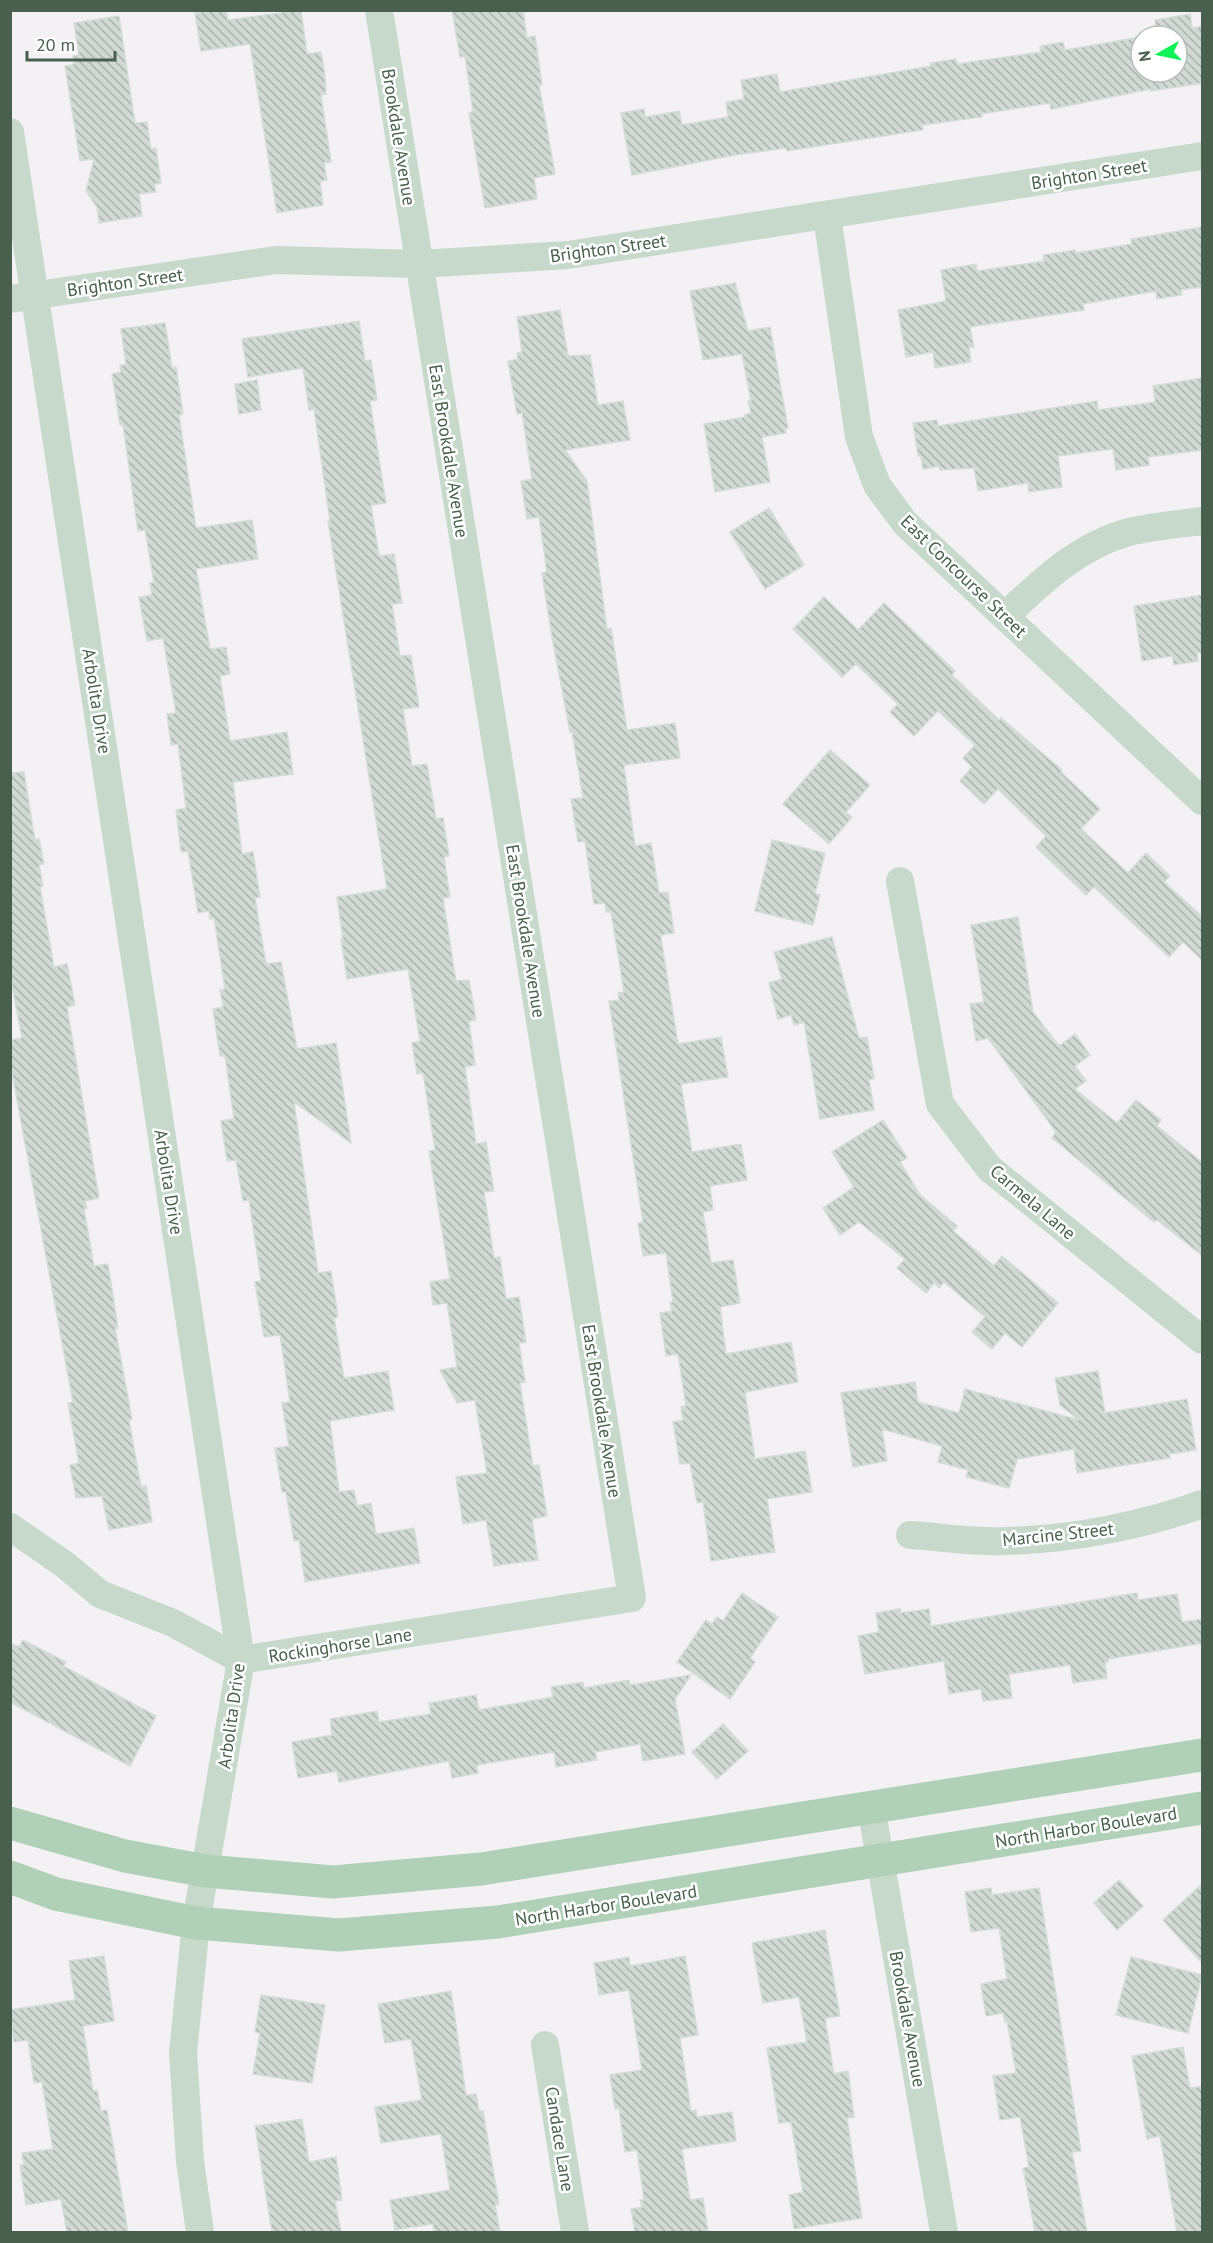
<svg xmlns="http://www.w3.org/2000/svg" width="1213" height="2243" viewBox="0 0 1213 2243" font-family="'PT Sans',sans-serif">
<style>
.building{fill:url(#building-back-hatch);stroke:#d5ddd9;stroke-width:1.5}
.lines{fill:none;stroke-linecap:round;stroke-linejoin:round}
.street{stroke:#c7d9cb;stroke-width:28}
.primary{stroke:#b0d1b8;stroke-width:33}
.labels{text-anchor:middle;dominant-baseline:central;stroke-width:5;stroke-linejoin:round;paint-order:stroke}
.street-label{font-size:18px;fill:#48604d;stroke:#fff}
</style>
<defs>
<pattern id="building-back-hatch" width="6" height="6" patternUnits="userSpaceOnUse" patternTransform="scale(1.5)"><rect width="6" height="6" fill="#d0d9d3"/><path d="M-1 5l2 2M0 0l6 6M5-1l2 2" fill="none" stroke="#abb3ad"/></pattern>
</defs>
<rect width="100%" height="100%" fill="#f3f1f4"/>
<!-- building -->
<g class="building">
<polygon points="213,10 226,10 228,20 301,10 307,54 321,52 325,75 326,94 321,95 331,162 324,163 327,180 320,181 323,205 277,213 250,44 201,51 195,13"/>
<polygon points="452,10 523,10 527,38 535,36 542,85 539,85 555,174 534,178 537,199 485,208 469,113 473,112 465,56 460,57"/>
<polygon points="1190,14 1192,28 1203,26 1203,83 1151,91 1151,89 1051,109 1050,103 981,114 982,117 922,125 923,130 787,151 786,148 735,155 632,175 621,113 644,109 645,117 679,111 682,125 728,117 726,102 744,99 741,80 777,74 780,92 931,66 930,63 956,59 957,64 1041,52 1040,46 1063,42 1065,50 1141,37 1141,72 1177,72 1177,36 1142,36 1157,34 1155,20"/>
<polygon points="119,16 135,123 147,122 151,149 156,148 161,183 154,184 156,192 139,194 142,216 99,223 97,207 86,191 94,159 80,161 65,66 72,65 74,63 73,56 79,55 74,23"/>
<polygon points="1203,227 1203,287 1181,290 1182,295 1157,299 1156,291 1083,304 1084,310 970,327 974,347 969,347 971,362 935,368 933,352 906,357 898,310 946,301 941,270 976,264 977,271 1044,261 1043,255 1075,250 1076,253 1132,244 1131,239"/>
<polygon points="735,283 748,331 770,327 788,428 785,429 786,433 762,437 770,482 715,492 704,424 745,417 745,415 751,413 748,401 751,401 742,354 703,360 690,291"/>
<polygon points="560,310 568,356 590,355 598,405 623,401 630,440 565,450 587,481 607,629 611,628 627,730 675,723 680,758 624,765 635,846 651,843 659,893 668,892 674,933 661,935 661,938 678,1044 721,1037 728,1077 681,1084 692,1152 741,1144 747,1180 710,1186 713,1210 703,1212 711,1263 733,1260 740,1303 720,1307 726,1354 791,1342 798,1382 745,1392 755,1459 805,1451 812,1492 767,1499 775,1552 711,1561 703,1502 697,1503 690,1463 680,1464 673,1422 683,1420 681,1407 686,1406 678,1354 666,1356 660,1313 672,1311 670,1302 673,1302 666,1253 643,1256 638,1223 643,1222 609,1001 619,1000 618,993 624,992 611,912 606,912 605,903 594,904 585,841 578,842 571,799 583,798 572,732 570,732 552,637 542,573 547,572 539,517 527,519 521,481 532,479 522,413 517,414 508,361 518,359 517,353 522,352 517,317"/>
<polygon points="359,321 365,361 371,360 377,400 370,401 386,503 371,505 379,556 394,554 402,603 392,604 400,656 411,655 419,707 403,709 412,766 427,764 436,819 443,818 449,856 444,857 450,897 443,898 456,981 469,980 476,1020 469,1021 475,1065 465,1067 476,1144 486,1142 494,1191 484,1192 494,1258 500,1257 506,1299 519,1297 526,1342 519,1343 525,1382 520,1383 533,1466 539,1465 547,1516 532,1519 538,1560 494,1566 486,1520 463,1524 456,1477 487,1473 475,1400 457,1403 440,1370 457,1367 447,1303 433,1305 430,1282 450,1279 429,1151 435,1150 423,1073 417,1074 412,1043 420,1041 408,969 347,979 341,939 343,939 337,897 387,889 328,521 330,521 314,409 309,410 303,368 248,377 242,339"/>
<polygon points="165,323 172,368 176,367 183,414 179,415 196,528 252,520 258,559 196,569 210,649 226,647 230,674 220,676 230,741 287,732 293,774 233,782 242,854 253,852 260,897 255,898 265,958 267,964 281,962 297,1049 336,1043 351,1143 294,1102 318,1273 331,1271 338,1317 334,1318 344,1378 388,1371 394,1410 330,1421 339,1492 354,1490 357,1506 371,1503 376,1534 414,1528 420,1563 305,1582 299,1540 294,1541 286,1492 282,1492 275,1448 289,1446 282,1403 290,1402 280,1335 264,1337 255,1282 261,1281 249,1200 243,1201 236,1160 227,1161 221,1121 234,1119 225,1056 220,1056 213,1009 223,1007 220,990 225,989 214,918 210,919 209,911 198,913 188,851 181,852 176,810 186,808 178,744 171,745 167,714 176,713 163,638 147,641 139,597 152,595 150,583 154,582 145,530 138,531 123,425 120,425 112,374 121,372 120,365 126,365 121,329"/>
<polygon points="1203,378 1203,450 1148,457 1149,465 1116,470 1113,449 1058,456 1062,487 1029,492 1028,483 978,491 974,468 940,470 939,466 923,469 921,456 918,456 913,423 937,420 938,426 1097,401 1098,410 1155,402 1153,386"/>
<polygon points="257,380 261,410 239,414 235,384"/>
<polygon points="769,508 804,565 765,589 730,532"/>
<polygon points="1203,595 1203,652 1197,653 1198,661 1174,665 1172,656 1142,661 1134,606"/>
<polygon points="824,597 858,630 884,603 955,671 952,675 999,720 1001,718 1062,770 1061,772 1100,809 1081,829 1128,873 1146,853 1170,876 1164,882 1203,917 1203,961 1183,942 1169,957 1094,887 1086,895 1036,847 1046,836 998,789 984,804 960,781 972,767 963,758 975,745 938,711 914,736 890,712 898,704 856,664 842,677 793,629"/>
<polygon points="830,750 870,785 846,812 852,817 829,844 783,804"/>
<polygon points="24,772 35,840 39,839 44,864 39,865 43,886 40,887 54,967 67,964 75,1005 67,1007 99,1198 85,1201 87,1208 84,1209 94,1266 108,1264 118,1328 115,1328 132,1419 129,1420 141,1487 146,1486 152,1522 109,1530 102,1496 76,1498 70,1465 79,1463 68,1403 73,1402 10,1062 10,1040 22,1038 10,975 10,773"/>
<polygon points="772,840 825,853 815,894 820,895 813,925 755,911"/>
<polygon points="1018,917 1033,1012 1059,1046 1075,1034 1090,1055 1075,1066 1086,1081 1075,1089 1117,1123 1136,1100 1161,1120 1157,1126 1203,1163 1203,1256 1157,1220 1154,1222 1052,1138 1056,1132 988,1038 976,1041 970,1004 984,1002 971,925"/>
<polygon points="832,937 859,1038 867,1037 874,1078 869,1080 874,1110 820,1119 804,1022 794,1025 791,1015 778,1019 769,983 782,979 774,952"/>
<polygon points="883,1120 907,1158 900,1162 920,1195 957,1226 953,1231 994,1266 1002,1256 1058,1303 1022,1347 1005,1333 992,1349 972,1332 985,1317 944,1282 939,1288 934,1283 926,1293 897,1268 905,1259 859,1222 840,1235 823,1208 854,1187 832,1152"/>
<polygon points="1098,1371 1105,1413 1187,1399 1196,1450 1169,1454 1170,1458 1077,1473 1074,1449 1017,1459 1009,1488 966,1477 968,1470 938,1462 942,1446 882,1429 887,1461 853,1467 841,1393 915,1382 918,1402 959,1413 965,1389 1079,1420 1060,1405 1055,1378"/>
<polygon points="742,1593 778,1617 750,1658 755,1662 730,1699 677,1662 706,1620 712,1624 717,1617 723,1621"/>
<polygon points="1137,1593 1138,1600 1177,1594 1182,1622 1203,1619 1203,1643 1108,1659 1108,1662 1105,1662 1107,1678 1073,1683 1070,1665 1009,1674 1012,1698 983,1701 981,1689 949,1694 944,1661 865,1674 858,1636 879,1632 876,1613 900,1609 900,1613 929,1609 931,1626"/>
<polygon points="23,1640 66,1662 63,1666 156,1716 130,1766 10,1702 10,1643 19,1647"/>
<polygon points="691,1675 675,1699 685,1754 643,1761 640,1744 595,1752 597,1760 556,1767 554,1752 477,1765 478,1773 452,1778 449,1761 339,1782 337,1771 298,1778 292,1742 332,1735 330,1719 377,1711 379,1722 431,1714 429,1703 476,1695 479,1710 553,1697 551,1687 583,1682 584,1688 629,1680 630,1685"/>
<polygon points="723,1724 748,1751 717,1779 692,1752"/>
<polygon points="1119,1880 1143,1906 1117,1930 1094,1903"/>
<polygon points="1203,1883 1203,1964 1163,1920"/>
<polygon points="991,1888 992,1895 1039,1888 1081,2151 1072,2152 1087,2232 1035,2232 1023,2168 1029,2167 1020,2117 1000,2120 993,2076 1016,2073 1007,2021 1005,2022 1003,2013 986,2016 981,1984 1007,1979 999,1928 971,1932 965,1892"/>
<polygon points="825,1930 840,2016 825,2018 834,2074 848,2071 854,2117 847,2118 862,2218 794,2229 789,2195 803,2192 791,2122 779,2123 767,2048 807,2042 799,1997 763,2003 752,1943"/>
<polygon points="104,1956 114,2021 83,2026 93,2091 97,2090 101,2111 107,2110 128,2232 67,2232 61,2199 26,2205 20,2165 24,2165 22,2153 53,2149 42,2082 34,2083 28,2040 14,2042 10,2010 75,2000 69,1961"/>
<polygon points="685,1956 698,2035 680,2038 691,2111 696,2110 697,2117 732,2112 736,2141 682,2149 690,2200 703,2198 708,2232 635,2232 631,2209 642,2207 640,2200 644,2200 637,2150 625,2152 619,2108 615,2109 610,2075 642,2070 629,1990 599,1995 594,1963 629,1957 630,1966"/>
<polygon points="1131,1957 1202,1975 1188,2033 1116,2015"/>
<polygon points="451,1991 466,2095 476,2094 479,2111 483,2111 499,2204 495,2205 500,2232 434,2232 433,2224 395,2230 390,2200 450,2190 441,2134 381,2143 375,2107 422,2100 411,2039 385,2043 378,2004"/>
<polygon points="261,1995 325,2005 312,2083 253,2074 260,2033 255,2032"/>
<polygon points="1183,2047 1190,2088 1203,2086 1203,2232 1177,2232 1160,2136 1147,2139 1132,2056"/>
<polygon points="302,2119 309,2162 336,2157 342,2200 335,2201 341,2232 272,2232 255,2126"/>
</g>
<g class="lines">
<!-- street -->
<g class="street">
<polyline points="10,132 241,1660 196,1923 183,2053 190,2161 200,2232"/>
<polyline points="827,216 859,437 877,485 905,523 1202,801"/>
<polyline points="10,299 276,260 419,264 568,255 1202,156"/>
<path d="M1005 616C1042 581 1078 546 1129 532 1153 526 1179 524 1202 521"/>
<polyline points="900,881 940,1104 989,1168 1202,1340"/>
<polyline points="10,1527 64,1564 100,1594 173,1623 241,1660 632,1598 379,10"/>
<path d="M910 1535C942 1537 976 1543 1008 1541 1072 1539 1142 1526 1202 1504"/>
<polyline points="871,1806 944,2232"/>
<polyline points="545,2045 575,2232"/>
</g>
<!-- primary -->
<g class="primary">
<polyline points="10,1823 125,1856 206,1871 333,1882 481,1869 1202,1755"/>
<polyline points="10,1877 56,1894 196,1923 339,1935 498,1922 1202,1808"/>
</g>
</g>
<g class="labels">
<!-- street labels -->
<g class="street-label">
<text transform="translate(399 137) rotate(81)">Brookdale Avenue</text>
<text transform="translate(1089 174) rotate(-9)">Brighton Street</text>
<text transform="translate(608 248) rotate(-8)">Brighton Street</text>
<text transform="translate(125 282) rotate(-8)">Brighton Street</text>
<text transform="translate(449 451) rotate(81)">East Brookdale Avenue</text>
<text transform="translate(964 576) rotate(44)">East Concourse Street</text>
<text transform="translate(97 701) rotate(81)">Arbolita Drive</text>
<text transform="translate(526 931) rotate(81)">East Brookdale Avenue</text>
<text transform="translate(169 1182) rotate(81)">Arbolita Drive</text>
<text transform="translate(1033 1202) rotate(40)">Carmela Lane</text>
<text transform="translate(602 1411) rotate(81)">East Brookdale Avenue</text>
<text transform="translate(1058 1534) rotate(-6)">Marcine Street</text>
<text transform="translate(340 1645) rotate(-9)">Rockinghorse Lane</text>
<text transform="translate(231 1716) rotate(-82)">Arbolita Drive</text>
<text transform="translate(1086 1827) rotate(-9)">North Harbor Boulevard</text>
<text transform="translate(606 1905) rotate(-9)">North Harbor Boulevard</text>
<text transform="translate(908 2019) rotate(80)">Brookdale Avenue</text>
<text transform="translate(560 2139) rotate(81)">Candace Lane</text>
</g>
</g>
<!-- border -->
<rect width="1213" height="2243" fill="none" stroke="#48604d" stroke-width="24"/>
<!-- north arrow -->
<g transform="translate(1159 54) rotate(261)"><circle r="28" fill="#ffffff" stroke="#b6bfb8" stroke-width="1.5"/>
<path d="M0-4.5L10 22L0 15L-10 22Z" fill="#0ef157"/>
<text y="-9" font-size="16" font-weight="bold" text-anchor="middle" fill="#48604d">N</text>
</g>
<!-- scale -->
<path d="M27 51v9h88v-9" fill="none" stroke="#48604d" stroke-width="3"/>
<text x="36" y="51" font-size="18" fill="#48604d" stroke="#ffffff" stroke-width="4.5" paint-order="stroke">20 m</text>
</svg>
